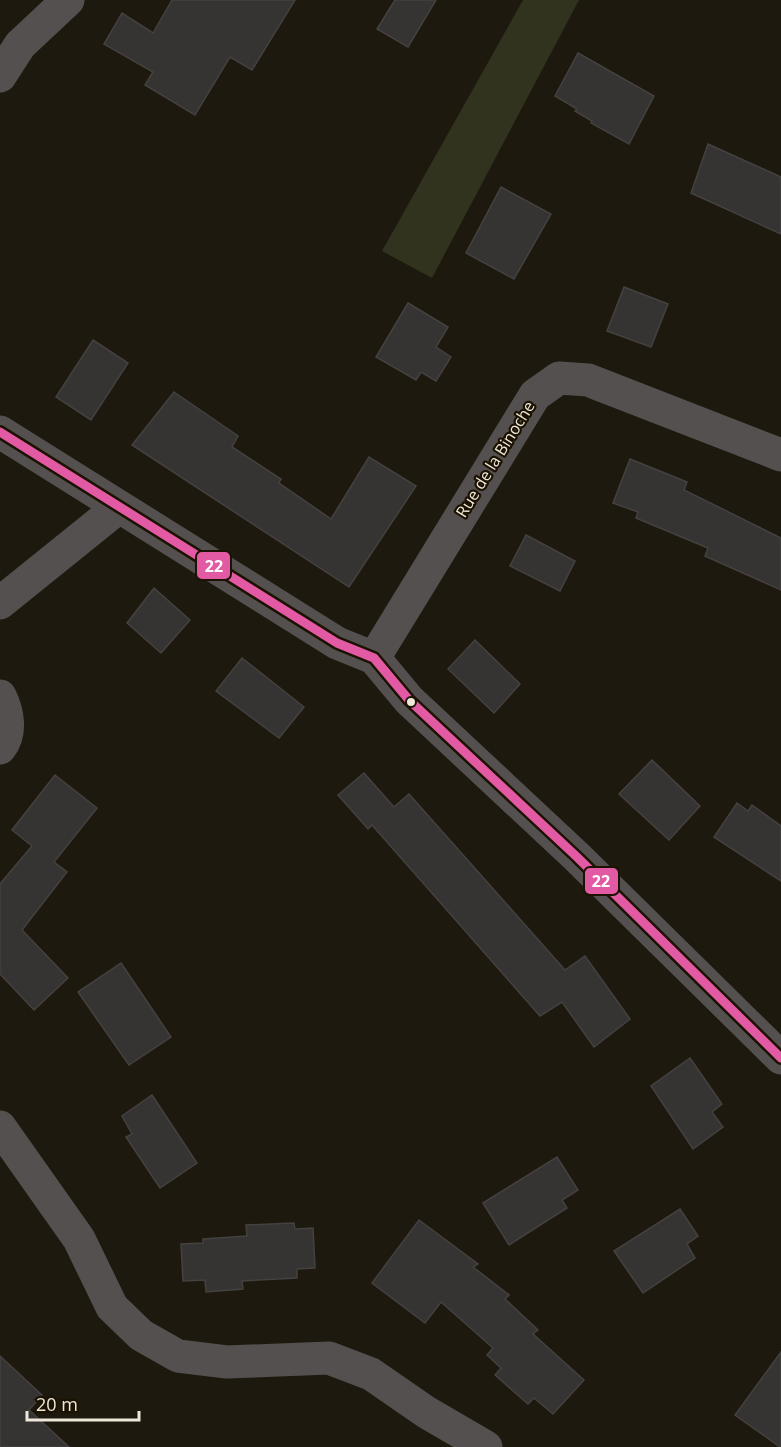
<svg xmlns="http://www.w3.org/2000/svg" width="781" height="1447" viewBox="0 0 781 1447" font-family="'Open Sans',sans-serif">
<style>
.green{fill:#31331e}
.building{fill:#363432;stroke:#444140;stroke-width:1.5}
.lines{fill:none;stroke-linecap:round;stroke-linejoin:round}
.minor{stroke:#54504f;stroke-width:33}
.bus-1-casing{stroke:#1c1201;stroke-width:14}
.bus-1{stroke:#e25aa4;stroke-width:9}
.bus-dot{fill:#eee8db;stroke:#1c1201;stroke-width:2}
.labels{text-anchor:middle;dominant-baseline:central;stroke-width:4.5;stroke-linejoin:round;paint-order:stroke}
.street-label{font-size:16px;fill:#eee8db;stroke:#1c1201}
.line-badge{stroke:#1c1201;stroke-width:2}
.badge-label{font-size:16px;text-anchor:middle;font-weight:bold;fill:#fff}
</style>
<rect width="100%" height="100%" fill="#1e190e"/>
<!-- green -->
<polygon class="green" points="523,0 579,0 432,278 382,251"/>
<!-- building -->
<g class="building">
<polygon points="172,0 295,0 252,70 230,57 195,115 145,85 153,72 104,44 122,13 153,33"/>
<polygon points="395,0 436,0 408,47 377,29"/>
<polygon points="578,53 654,96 629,144 591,123 592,121 575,111 577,109 555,96"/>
<polygon points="708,144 781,177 781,234 691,193"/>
<polygon points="501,187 551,214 514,279 466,253"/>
<polygon points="624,287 668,304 651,347 607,331"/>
<polygon points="408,303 448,327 436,347 451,357 436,381 421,372 416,380 376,357"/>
<polygon points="93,340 128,363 91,420 56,397"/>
<polygon points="174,392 238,436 232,447 281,479 279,483 331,519 369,457 416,486 349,587 132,445"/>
<polygon points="630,459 687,482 684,490 781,538 781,590 705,556 708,548 636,518 638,512 613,503"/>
<polygon points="526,535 575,561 560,591 510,566"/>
<polygon points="154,588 190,620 161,653 127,623"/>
<polygon points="475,640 520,684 494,713 448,669"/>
<polygon points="242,658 304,707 279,738 216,691"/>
<polygon points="652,760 700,806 669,840 619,794"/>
<polygon points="364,773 394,807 409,794 565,970 585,956 630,1019 594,1047 562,1002 540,1016 372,825 368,829 338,795"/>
<polygon points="55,775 97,808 54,862 67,872 22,930 68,978 34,1010 0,974 0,884 32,846 12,830"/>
<polygon points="737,803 748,811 752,805 781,826 781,881 714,837"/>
<polygon points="121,963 171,1037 129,1065 78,992"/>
<polygon points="690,1058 722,1104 712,1112 723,1127 693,1149 651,1086"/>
<polygon points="152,1095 197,1163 160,1188 126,1137 132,1134 122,1116"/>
<polygon points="557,1157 578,1190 562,1200 567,1208 509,1245 483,1203"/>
<polygon points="680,1209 698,1236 687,1244 695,1258 643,1293 614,1251"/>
<polygon points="419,1220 478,1264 473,1267 509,1295 505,1299 538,1330 533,1334 584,1380 553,1414 534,1398 528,1404 495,1375 501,1368 487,1355 493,1348 441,1302 425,1323 372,1283"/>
<polygon points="294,1223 295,1229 313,1228 315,1268 297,1269 297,1278 242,1281 243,1289 206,1292 205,1280 183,1281 181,1244 203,1243 203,1239 247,1236 246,1225"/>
<polygon points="781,1352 781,1447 780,1447 735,1415"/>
<polygon points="0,1356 42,1395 29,1410 69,1447 0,1447"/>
</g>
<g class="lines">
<!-- minor -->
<g class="minor">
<polyline points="0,76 20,45 68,0"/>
<polyline points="0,432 337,643 374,658 409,700 577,857 781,1058"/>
<polyline points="0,603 119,507"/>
<polyline points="374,658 535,395 559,378 588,380 781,455"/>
<path d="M0 696C8 712 12 733 0 748"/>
<polyline points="0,1127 79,1239 112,1307 141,1335 178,1356 227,1362 329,1358 371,1374 426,1412 486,1447"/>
</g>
<defs>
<polyline id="bus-1" points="0,432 337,643 374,658 409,700 577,857 781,1058"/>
</defs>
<!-- bus-1 casing -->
<use href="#bus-1" class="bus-1-casing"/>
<!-- bus-1 -->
<use href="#bus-1" class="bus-1"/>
</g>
<!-- markers -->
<circle class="bus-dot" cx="411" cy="702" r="5"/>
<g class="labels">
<!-- street labels -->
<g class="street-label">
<text transform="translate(495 459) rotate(-58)">Rue de la Binoche</text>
</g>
</g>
<g class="line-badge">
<rect x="196" y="551" width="35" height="29" rx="6" fill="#e25aa4"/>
<rect x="584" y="867" width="35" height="28" rx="6" fill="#e25aa4"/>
</g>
<g class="badge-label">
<text x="214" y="572">22</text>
<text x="601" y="887">22</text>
</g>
<!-- scale -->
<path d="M27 1411v9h112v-9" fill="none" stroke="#eee8db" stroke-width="3"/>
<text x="36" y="1411" font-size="18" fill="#eee8db" stroke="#1c1201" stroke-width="4.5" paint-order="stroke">20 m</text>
</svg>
